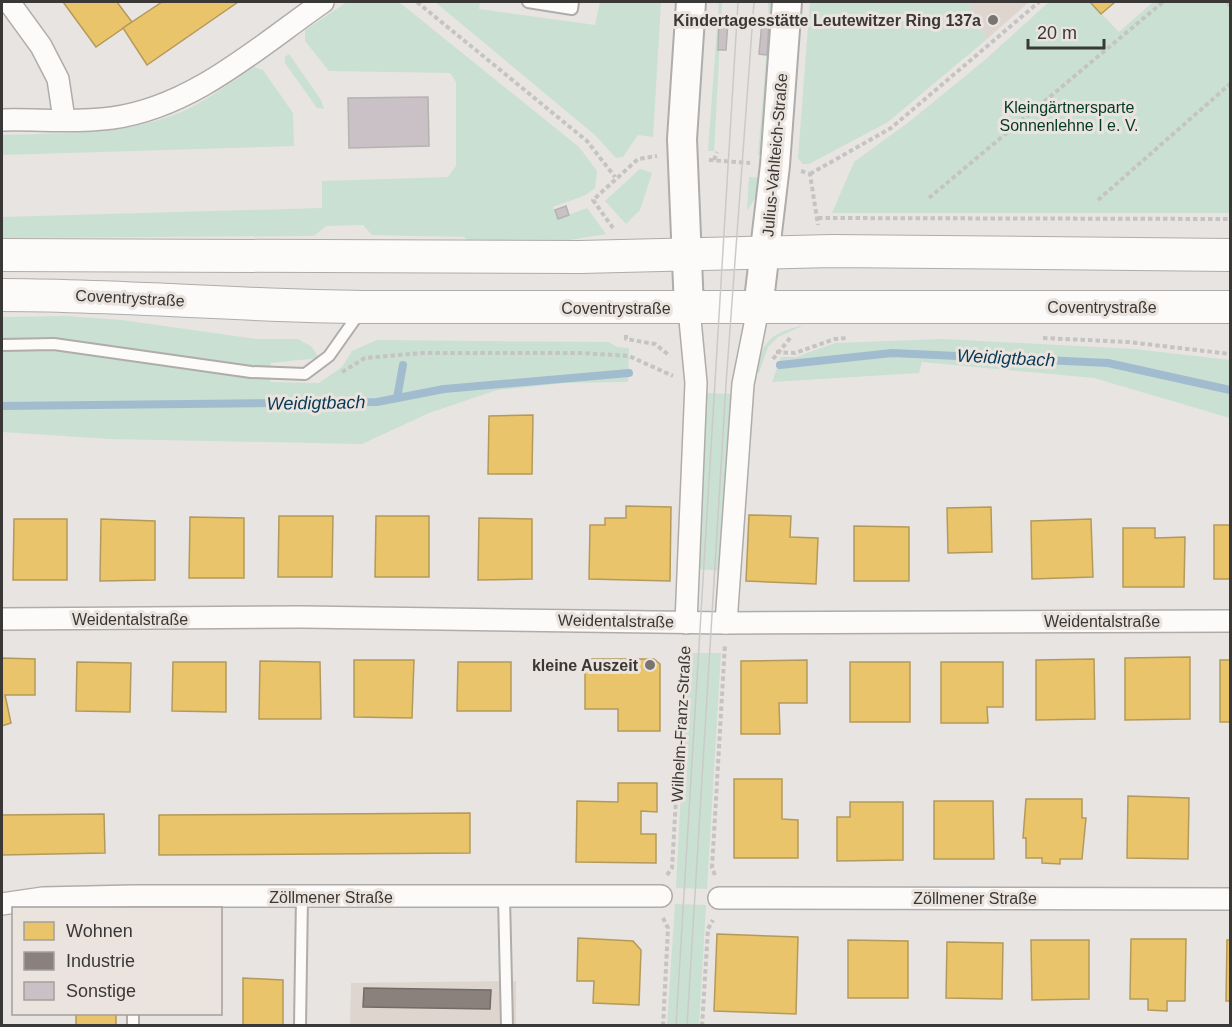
<svg xmlns="http://www.w3.org/2000/svg" width="1232" height="1027" viewBox="0 0 1232 1027" font-family="Helvetica,sans-serif">
<style>
.built{fill:#ded5ce}
.green{fill:#cae0d2}
.homes{fill:#e9c46a;stroke:#b49a5a;stroke-width:1.5}
.industry{fill:#8a817c;stroke:#726b67;stroke-width:1.5}
.lines{fill:none;stroke-linecap:round;stroke-linejoin:round}
.stream{stroke:#a2bccf;stroke-width:8}
.building{fill:#c9c1c6;stroke:#b5b2b2;stroke-width:1.5}
.lane-casing{stroke:#afacaa;stroke-width:14}
.street-casing{stroke:#afacaa;stroke-width:24}
.secondary-casing{stroke:#afacaa;stroke-width:32}
.primary-casing{stroke:#afacaa;stroke-width:34}
.path{stroke:#c6c4c3;stroke-width:4;stroke-dasharray:4.5 3;stroke-linecap:butt}
.lane{stroke:#fcfbfa;stroke-width:10}
.street{stroke:#fcfbfa;stroke-width:21}
.secondary{stroke:#fcfbfa;stroke-width:28}
.primary{stroke:#fcfbfa;stroke-width:32}
.tram{stroke:#cbcaca;stroke-width:1.5}
.poi-dot{fill:#777472;stroke:#ebe4de;stroke-width:2}
.labels{text-anchor:middle;dominant-baseline:central;stroke-width:6;stroke-linejoin:round;paint-order:stroke}
.poi-label{font-size:16px;font-weight:bold;fill:#3a3836;stroke:#ebe4de;text-anchor:end}
.park-label{font-size:16px;fill:#003a23;stroke:#ebe4de}
.street-label{font-size:16px;fill:#3a3836;stroke:#ebe4de}
.water-label{font-size:18px;font-style:italic;fill:#073a57;stroke:#ebe4de}
</style>
<rect width="100%" height="100%" fill="#e8e4e1"/>
<!-- built -->
<g class="built">
<polygon points="968,2 1029,2 987,39"/>
<polygon points="516,981 516,1025 350,1026 351,983"/>
</g>
<!-- green -->
<g class="green">
<polygon points="347,2 399,2 579,147 597,171 595,188 586,195 553,207 558,219 587,208 606,234 570,240 467,240 464,237 372,235 363,225 326,226 314,236 2,238 2,217 322,208 322,181 448,177 456,166 456,82 450,73 329,71 305,41 305,30"/>
<polygon points="435,2 480,2 479,9 595,25 600,2 661,2 653,137 638,135 623,157 616,158 595,135"/>
<polygon points="719,2 722,2 714,151 708,151"/>
<polygon points="768,2 773,2 763,155 758,155 769,23"/>
<polygon points="810,2 968,2 987,39 888,122 809,164 803,164 798,158"/>
<polygon points="1049,2 1090,2 1119,32 1153,2 1230,2 1230,213 832,213 854,162 909,122 986,59"/>
<polygon points="289,54 321,100 324,109 317,108 285,63 285,57"/>
<path d="M254 67 263 70 293 113 294 146 2 155V135C57 133 118 135 171 116 201 106 228 84 254 67Z"/>
<polygon points="640,169 652,173 640,210 626,224 605,201"/>
<polygon points="749,177 761,178 757,195 747,211"/>
<polygon points="65,316 122,320 256,339 298,339 312,347 319,358 271,363 270,382 319,383 342,367 352,351 377,340 609,342 617,347 629,348 628,382 566,383 497,390 429,413 362,444 110,439 2,432 2,317"/>
<path d="M804 325 778 337 768 347 759 373H756C762 339 773 333 804 325Z"/>
<polygon points="943,339 1134,349 1230,360 1230,418 1094,378 922,362 919,373 772,382 781,357 796,357 835,343"/>
<polygon points="707,393 731,394 724,571 698,569"/>
<polygon points="688,653 721,653 707,889 676,888"/>
<polygon points="675,904 706,905 699,1025 667,1025"/>
</g>
<!-- homes -->
<g class="homes">
<polygon points="63,2 117,2 132,22 96,47"/>
<polygon points="162,2 238,2 147,65 123,28"/>
<polygon points="1090,2 1115,2 1101,14"/>
<polygon points="533,415 532,474 488,474 489,416"/>
<polygon points="626,506 671,507 670,581 589,579 590,525 605,525 605,518 626,518"/>
<polygon points="991,507 992,552 948,553 947,508"/>
<polygon points="749,515 791,516 790,537 818,538 816,584 746,581"/>
<polygon points="279,516 333,516 332,577 278,577"/>
<polygon points="376,516 429,516 429,577 375,577"/>
<polygon points="190,517 244,518 244,578 189,578"/>
<polygon points="479,518 532,519 532,579 478,580"/>
<polygon points="14,519 67,519 67,580 13,580"/>
<polygon points="101,519 155,521 155,580 100,581"/>
<polygon points="1091,519 1093,577 1032,579 1031,521"/>
<rect x="1214" y="525" width="16" height="54"/>
<polygon points="854,526 909,527 909,581 854,581"/>
<polygon points="1123,528 1155,528 1155,538 1185,537 1184,587 1123,587"/>
<polygon points="1190,657 1190,719 1125,720 1125,658"/>
<polygon points="2,658 35,659 35,695 5,695 11,723 2,726"/>
<polygon points="585,659 654,659 660,664 660,731 618,731 618,709 585,709"/>
<polygon points="1094,659 1095,719 1036,720 1036,660"/>
<polygon points="354,660 414,660 412,718 354,717"/>
<polygon points="807,660 807,703 779,703 780,734 741,734 741,661"/>
<rect x="1220" y="660" width="10" height="62"/>
<polygon points="260,661 320,662 321,719 259,719"/>
<polygon points="77,662 131,663 130,712 76,711"/>
<polygon points="173,662 226,662 226,712 172,711"/>
<polygon points="458,662 511,662 511,711 457,711"/>
<rect x="850" y="662" width="60" height="60"/>
<polygon points="941,662 1003,662 1003,707 987,707 988,723 941,723"/>
<polygon points="734,779 782,779 782,819 798,820 798,858 734,858"/>
<polygon points="618,783 657,783 657,812 641,811 641,834 656,834 656,863 576,862 577,801 618,802"/>
<polygon points="1128,796 1189,798 1188,859 1127,858"/>
<polygon points="1026,799 1082,799 1082,818 1086,818 1082,859 1060,859 1060,864 1042,863 1042,858 1026,858 1026,838 1023,838"/>
<polygon points="934,801 993,801 994,859 934,859"/>
<polygon points="850,802 903,802 903,860 837,861 837,817 850,817"/>
<polygon points="470,813 470,853 159,855 159,815"/>
<polygon points="104,814 105,853 2,855 2,815"/>
<polygon points="717,934 798,937 796,1014 714,1011"/>
<polygon points="578,938 633,941 641,950 639,1005 593,1003 594,981 577,981"/>
<polygon points="1131,939 1186,939 1185,1001 1167,1001 1167,1011 1148,1010 1148,999 1130,999"/>
<polygon points="848,940 908,941 908,998 848,998"/>
<polygon points="1031,940 1089,940 1089,999 1032,1000"/>
<polygon points="1227,940 1230,940 1230,1001 1226,1001"/>
<polygon points="947,942 1003,943 1002,999 946,998"/>
<polygon points="243,978 283,980 283,1026 243,1026"/>
<rect x="76" y="1014" width="40" height="12"/>
</g>
<!-- industry -->
<polygon class="industry" points="364,988 491,990 490,1009 363,1007"/>
<g class="lines">
<!-- stream -->
<g class="stream">
<polyline points="780,365 892,353 1108,363 1230,390"/>
<polyline points="397,398 403,365"/>
<polyline points="2,406 377,402 444,389 629,373"/>
</g>
</g>
<!-- building -->
<g class="building">
<polygon points="719,20 728,21 726,50 718,50"/>
<polygon points="762,22 769,23 767,55 759,54"/>
<polygon points="428,97 429,146 349,148 348,98"/>
<polygon points="566,206 569,215 558,219 555,210"/>
</g>
<g class="lines">
<defs>
<g id="lane">
<polyline points="528,2 572,9 573,2"/>
<polyline points="2,345 54,344 251,372 305,374 329,356 360,312"/>
<polyline points="504,897 507,1026"/>
<polyline points="133,1026 133,1014"/>
<polyline points="300,1026 302,897"/>
</g>
<g id="street">
<polyline points="9,2 41,46 58,79 64,119"/>
<path d="M2 120C38 119 76 123 112 118 193 107 258 47 323 2"/>
<polyline points="2,619 303,617 726,623 1230,621"/>
<polyline points="686,623 696,383 689,309"/>
<polyline points="726,623 743,384 758,309"/>
<polyline points="719,898 1230,899"/>
<polyline points="2,904 43,898 133,896 661,896"/>
</g>
<g id="secondary">
<polyline points="689,309 682,139 691,2"/>
<polyline points="758,309 775,165 787,2"/>
</g>
<g id="primary">
<polyline points="2,255 580,257 832,251 1230,255"/>
<path d="M2 295C122 295 242 306 363 307H1230"/>
</g>
</defs>
<!-- lane casing -->
<use href="#lane" class="lane-casing"/>
<!-- street casing -->
<use href="#street" class="street-casing"/>
<!-- secondary casing -->
<use href="#secondary" class="secondary-casing"/>
<!-- primary casing -->
<use href="#primary" class="primary-casing"/>
<!-- path -->
<g class="path">
<polyline points="417,2 587,141 615,177"/>
<polyline points="1228,2 1230,6"/>
<polyline points="709,160 750,163"/>
<polyline points="714,160 717,152"/>
<polyline points="801,171 810,174 818,225"/>
<polyline points="810,174 891,128 1039,2"/>
<polyline points="929,198 1163,2"/>
<polyline points="1098,200 1230,84"/>
<polyline points="818,218 1230,219"/>
<polyline points="613,228 593,200 638,159 657,156"/>
<polyline points="626,335 626,339 655,344 670,356"/>
<polyline points="1043,338 1128,342 1230,354"/>
<polyline points="776,352 795,353 835,339 847,338"/>
<polyline points="773,359 791,337"/>
<polyline points="342,372 365,358 422,353 583,353 629,356 673,376"/>
<polyline points="667,875 672,868 685,644"/>
<polyline points="715,875 712,868 725,644"/>
<polyline points="663,1026 668,928 663,918"/>
<polyline points="702,1026 708,929 713,920"/>
</g>
<!-- lane -->
<use href="#lane" class="lane"/>
<!-- street -->
<use href="#street" class="street"/>
<!-- secondary -->
<use href="#secondary" class="secondary"/>
<!-- primary -->
<use href="#primary" class="primary"/>
<!-- tram -->
<g class="tram">
<polyline points="676,1026 738,2"/>
<polyline points="687,1026 726,384 754,2"/>
</g>
</g>
<!-- markers -->
<g class="poi-dot">
<circle cx="993" cy="20" r="6"/>
<circle cx="650" cy="665" r="6"/>
</g>
<g class="labels">
<!-- poi labels -->
<g class="poi-label">
<text x="981" y="20">Kindertagesstätte Leutewitzer Ring 137a</text>
<text x="638" y="665">kleine Auszeit</text>
</g>
<!-- park labels -->
<g class="park-label">
<text x="1069" y="107">Kleingärtnersparte<tspan x="1069" dy="18">Sonnenlehne I e. V.</tspan></text>
</g>
<!-- street labels -->
<g class="street-label">
<text transform="translate(775 155) rotate(-85)">Julius-Vahlteich-Straße</text>
<text transform="translate(130 298) rotate(3)">Coventrystraße</text>
<text x="1102" y="307">Coventrystraße</text>
<text x="616" y="308">Coventrystraße</text>
<text x="130" y="619">Weidentalstraße</text>
<text transform="translate(616 621) rotate(1)">Weidentalstraße</text>
<text x="1102" y="621">Weidentalstraße</text>
<text transform="translate(681 724) rotate(-87)">Wilhelm-Franz-Straße</text>
<text x="331" y="897">Zöllmener Straße</text>
<text x="975" y="898">Zöllmener Straße</text>
</g>
<!-- water labels -->
<g class="water-label">
<text transform="translate(1006 358) rotate(3)">Weidigtbach</text>
<text transform="translate(316 403) rotate(-1)">Weidigtbach</text>
</g>
</g>
<!-- border -->
<rect width="1232" height="1027" fill="none" stroke="#3a3836" stroke-width="6"/>
<!-- legend -->
<rect x="12" y="907" width="210" height="108" fill="#ebe4de" stroke="#a49f9b" stroke-width="1.5"/>
<rect x="24" y="922" width="30" height="18" fill="#e9c46a" stroke="#a49f9b" stroke-width="1.5"/>
<text x="66" y="937" font-size="18" fill="#3a3836">Wohnen</text>
<rect x="24" y="952" width="30" height="18" fill="#8a817c" stroke="#a49f9b" stroke-width="1.5"/>
<text x="66" y="967" font-size="18" fill="#3a3836">Industrie</text>
<rect x="24" y="982" width="30" height="18" fill="#c9c1c6" stroke="#a49f9b" stroke-width="1.5"/>
<text x="66" y="997" font-size="18" fill="#3a3836">Sonstige</text>
<!-- scale -->
<path d="M1028 39v9h76v-9" fill="none" stroke="#3a3836" stroke-width="3"/>
<text x="1037" y="39" font-size="18" fill="#3a3836" stroke="#ebe4de" stroke-width="4.5" paint-order="stroke">20 m</text>
</svg>
